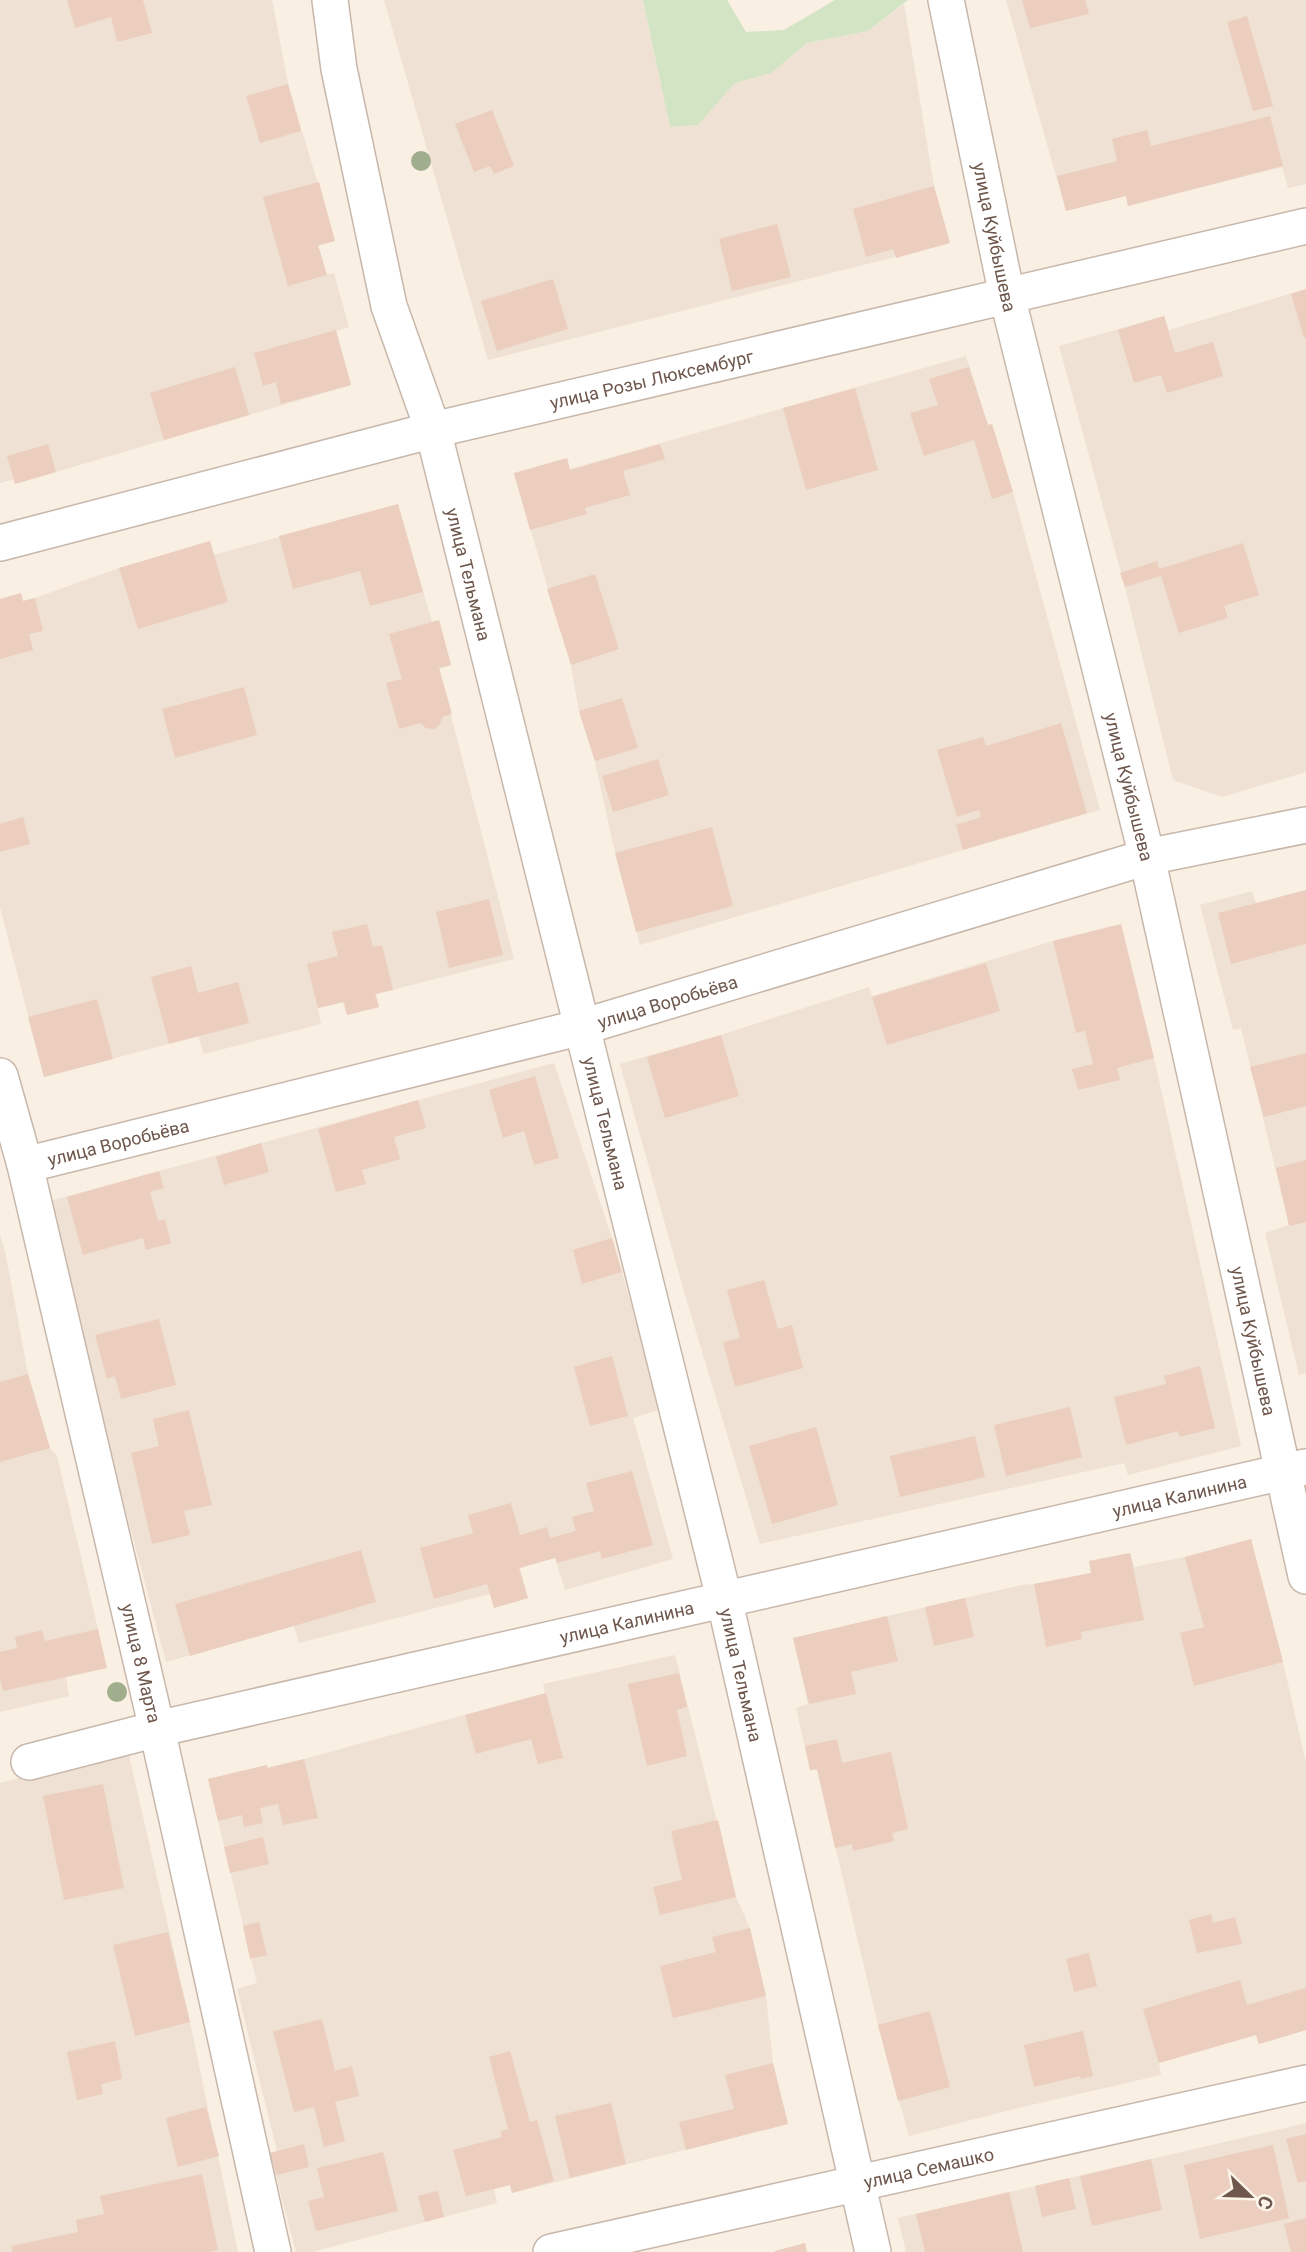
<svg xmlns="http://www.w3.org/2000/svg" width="1306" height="2252" viewBox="0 0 1306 2252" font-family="Roboto,sans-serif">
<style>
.residential{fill:#efe1d3}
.green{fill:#d3e4c4}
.building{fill:#ebcebe}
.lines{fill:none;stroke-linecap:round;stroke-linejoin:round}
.street-casing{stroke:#c8b7ab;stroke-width:38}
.street{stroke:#fff;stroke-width:35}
.tree{fill:#a1ae8e}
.labels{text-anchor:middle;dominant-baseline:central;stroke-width:6;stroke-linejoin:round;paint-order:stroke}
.street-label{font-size:18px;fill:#6e574c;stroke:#fcf4e9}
</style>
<rect width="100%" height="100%" fill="#f9efe3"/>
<!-- residential -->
<g class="residential">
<polygon points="0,0 272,0 288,84 335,241 318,246 327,275 334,273 349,327 336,331 351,385 15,484 14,479 0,483"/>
<polygon points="384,0 643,0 670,127 698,125 735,83 771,73 807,43 868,31 904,4 934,186 950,243 488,360"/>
<polygon points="1006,0 1306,0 1306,184 1288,188 1282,167 1128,206 1126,196 1066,211"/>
<polygon points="1306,289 1306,772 1222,797 1173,780 1125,587 1059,346 1164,316 1169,330"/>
<polygon points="966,356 988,425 992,424 1013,492 1100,810 640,945 615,853 595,762 579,712 571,665 514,474 567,458 570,469"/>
<polygon points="398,504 432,622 439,620 451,665 439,669 514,959 376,994 379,1007 347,1015 343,1002 318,1008 321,1024 204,1054 198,1036 44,1077 0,907 0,599 21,593 23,601 35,598 119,568 210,541 214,555"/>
<polygon points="1306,890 1306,1373 1299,1375 1265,1233 1289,1225 1241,1028 1233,1030 1200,905 1252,891 1256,903"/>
<polygon points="1121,924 1154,1058 1241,1446 1128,1475 1124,1463 760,1544 685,1295 620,1064 721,1035 869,987 872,996 1053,941"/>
<polygon points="554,1063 612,1238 661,1409 633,1418 673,1559 565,1590 555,1558 520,1568 528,1598 494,1608 490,1594 299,1643 294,1626 166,1662 105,1433 46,1202"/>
<polygon points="0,1234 6,1256 28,1374 50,1448 57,1456 98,1629 66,1677 69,1696 0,1712"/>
<polygon points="1251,1539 1283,1662 1306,1763 1306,2030 1259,2044 1256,2035 1159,2063 1161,2075 1010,2110 909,2136 878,2025 817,1770 810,1770 796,1708 808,1704 793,1638 1021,1585 1034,1584 1091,1573 1089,1561 1130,1553 1134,1567 1185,1557"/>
<polygon points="675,1655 736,1897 750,1928 766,1996 773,2063 788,2124 512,2193 510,2185 494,2189 497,2203 312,2252 296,2252 270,2153 277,2151 237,1989 257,1983 208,1779 267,1765 268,1768 304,1759 545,1693 543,1684"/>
<polygon points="128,1751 190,2022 238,2252 0,2252 0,1783"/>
<polygon points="1306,2123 1306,2252 906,2252 898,2218"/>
</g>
<!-- green -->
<polygon class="green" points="643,0 727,0 746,32 784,30 835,0 908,0 868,31 807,43 771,73 735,83 698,125 670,127"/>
<!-- building -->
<g class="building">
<polygon points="67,0 143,0 152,33 117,42 111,17 75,28"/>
<polygon points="1022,0 1085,0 1089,14 1030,28"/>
<polygon points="1247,16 1273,106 1253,111 1227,22"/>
<polygon points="288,84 301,131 260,143 246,96"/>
<polygon points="492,110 514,166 494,174 490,166 474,172 455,124"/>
<polygon points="1270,116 1283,166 1128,206 1126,196 1066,211 1057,176 1117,161 1112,139 1147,130 1151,146"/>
<polygon points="319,182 335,241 318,245 327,275 288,286 263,197"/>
<polygon points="934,186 950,243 896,258 893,249 866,257 853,209"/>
<polygon points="777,224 791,277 732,291 719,239"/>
<polygon points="553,279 568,329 497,351 481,301"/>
<polygon points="1306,289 1306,337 1304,338 1291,294"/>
<polygon points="1164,316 1175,353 1213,342 1223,376 1167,393 1161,375 1134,383 1118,330"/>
<polygon points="336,330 351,385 281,404 276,382 263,386 254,353"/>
<polygon points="235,367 249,415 164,440 150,393"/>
<polygon points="969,367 988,425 992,424 1013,492 992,499 974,440 924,456 910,413 938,405 929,379"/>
<polygon points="855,388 878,470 806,490 783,408"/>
<polygon points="48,444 56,472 15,484 7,456"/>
<polygon points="660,444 665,459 623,471 630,495 585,508 587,514 530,530 514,473 567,458 570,470"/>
<polygon points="398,504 423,592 370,606 360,571 293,589 279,536"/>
<polygon points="210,541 228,602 138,629 119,568"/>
<polygon points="1243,543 1259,595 1224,606 1228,618 1179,633 1161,576 1125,587 1120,573 1157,561 1159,569"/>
<polygon points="595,574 619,649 571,665 547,589"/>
<polygon points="21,593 23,601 35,598 43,631 29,634 33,650 0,659 0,599"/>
<polygon points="439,620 451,665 439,668 452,714 442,717 440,724 434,729 426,728 420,723 399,729 386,683 402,679 389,634"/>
<polygon points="244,687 257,735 175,758 162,709"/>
<polygon points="622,698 638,748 595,761 579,711"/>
<polygon points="1061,723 1087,813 963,850 956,825 981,817 979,810 957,817 937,750 983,737 986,746"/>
<polygon points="658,759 669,795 613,812 602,776"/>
<polygon points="23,817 30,844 0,852 0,824"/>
<polygon points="712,827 733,906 636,932 615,853"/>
<polygon points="1306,890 1306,944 1231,964 1218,913"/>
<polygon points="489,899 503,955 449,968 436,912"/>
<polygon points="367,924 373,947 382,945 393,990 375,994 379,1007 347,1015 344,1002 318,1008 307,964 338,956 332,932"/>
<polygon points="1121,924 1154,1058 1117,1068 1120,1080 1078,1090 1072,1069 1093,1064 1085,1031 1076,1033 1053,941"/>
<polygon points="986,963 1000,1011 887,1045 872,997"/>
<polygon points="191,966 198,993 238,982 249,1023 169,1044 151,977"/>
<polygon points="97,999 113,1059 44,1077 28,1017"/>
<polygon points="721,1035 739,1096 665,1118 647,1057"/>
<polygon points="1306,1053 1306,1106 1264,1117 1250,1067"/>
<polygon points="535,1076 559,1158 534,1165 524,1131 503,1138 489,1090"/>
<polygon points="418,1100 426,1128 394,1137 400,1159 362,1170 366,1184 336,1192 318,1129"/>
<polygon points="261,1143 269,1172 224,1185 216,1157"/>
<polygon points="1306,1160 1306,1222 1289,1226 1276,1168"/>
<polygon points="159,1171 164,1188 150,1192 158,1221 165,1219 171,1243 146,1250 143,1238 83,1255 67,1197"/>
<polygon points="612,1238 622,1272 582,1284 573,1250"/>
<polygon points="764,1280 778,1329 792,1325 803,1368 735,1387 723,1342 740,1338 727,1290"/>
<polygon points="159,1319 176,1385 121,1399 115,1376 107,1379 95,1335"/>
<polygon points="612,1356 628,1416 590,1426 574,1367"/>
<polygon points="1200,1366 1215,1428 1180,1437 1178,1431 1126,1445 1114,1397 1166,1384 1164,1376"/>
<polygon points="28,1374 50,1448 0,1462 0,1382"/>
<polygon points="1070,1407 1082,1457 1006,1476 994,1425"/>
<polygon points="189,1410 212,1505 184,1511 190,1535 152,1544 131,1453 159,1446 153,1419"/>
<polygon points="816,1427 838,1505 772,1524 749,1446"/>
<polygon points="975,1436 985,1477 900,1497 890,1456"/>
<polygon points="632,1471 653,1545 602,1559 600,1551 557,1563 555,1558 519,1568 528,1598 494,1608 487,1584 434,1599 420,1548 473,1533 468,1515 511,1503 520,1535 547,1527 550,1538 576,1531 572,1517 594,1511 586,1483"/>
<polygon points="1251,1539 1283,1662 1194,1686 1180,1633 1204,1627 1185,1557"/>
<polygon points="361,1550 376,1602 190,1656 175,1604"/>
<polygon points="1130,1553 1144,1620 1081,1632 1082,1639 1046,1647 1034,1584 1091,1573 1089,1561"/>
<polygon points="965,1598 974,1637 934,1646 925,1607"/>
<polygon points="887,1616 898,1661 851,1672 856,1694 809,1704 793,1638"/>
<polygon points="98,1629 107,1668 3,1691 0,1679 0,1652 17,1648 15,1637 42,1630 45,1641"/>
<polygon points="679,1673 687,1707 677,1710 687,1756 647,1766 628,1684"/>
<polygon points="546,1693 563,1758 538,1764 531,1739 476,1754 465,1715"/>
<polygon points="837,1739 842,1763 891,1752 908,1829 892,1833 894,1841 853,1851 852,1844 835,1848 817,1769 810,1770 805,1746"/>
<polygon points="304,1759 318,1818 283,1825 278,1804 260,1808 263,1823 244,1827 242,1815 218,1821 208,1779 267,1765 267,1768"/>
<polygon points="103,1784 124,1888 64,1900 43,1796"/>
<polygon points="718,1820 736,1897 660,1915 653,1887 682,1880 671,1831"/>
<polygon points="263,1837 269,1864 230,1873 224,1847"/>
<polygon points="1211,1914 1213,1923 1235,1917 1242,1944 1197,1953 1189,1920"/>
<polygon points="259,1922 267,1955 250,1959 243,1926"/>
<polygon points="750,1928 766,1996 673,2018 660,1966 716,1952 712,1937"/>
<polygon points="168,1932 190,2022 135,2036 113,1945"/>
<polygon points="1089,1953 1097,1986 1074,1992 1066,1959"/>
<polygon points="1240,1980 1247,2005 1306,1988 1306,2030 1259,2044 1256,2035 1159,2063 1143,2009"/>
<polygon points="930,2011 950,2087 898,2101 878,2025"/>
<polygon points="322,2019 335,2071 352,2066 359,2096 335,2102 345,2141 324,2147 314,2107 294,2112 273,2031"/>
<polygon points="1083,2031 1093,2076 1081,2079 1080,2076 1034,2087 1024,2045"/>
<polygon points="115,2041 122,2079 101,2084 103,2094 77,2100 67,2052"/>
<polygon points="510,2051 530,2122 537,2120 554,2181 512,2193 510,2185 466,2196 453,2150 502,2137 500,2131 508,2129 489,2057"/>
<polygon points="773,2063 788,2124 686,2150 679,2122 734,2109 725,2075"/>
<polygon points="611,2103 626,2164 570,2178 555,2116"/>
<polygon points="206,2107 219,2156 178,2167 166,2118"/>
<polygon points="1306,2134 1306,2181 1298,2183 1286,2139"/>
<polygon points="304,2144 309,2167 276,2175 270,2153"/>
<polygon points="1273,2145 1289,2218 1200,2239 1184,2165"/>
<polygon points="383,2152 398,2211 316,2231 308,2201 324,2197 317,2168"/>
<polygon points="1151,2159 1162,2210 1092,2226 1080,2176"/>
<polygon points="202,2174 218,2250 208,2252 12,2252 11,2246 78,2232 76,2220 104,2214 100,2196"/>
<polygon points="1069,2178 1076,2209 1042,2217 1035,2186"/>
<polygon points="438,2191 444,2217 425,2222 418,2196"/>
<polygon points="1009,2192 1023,2252 925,2252 916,2214"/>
<polygon points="1306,2218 1306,2252 1291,2252 1284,2224"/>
<polygon points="805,2243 807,2252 775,2252 775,2251"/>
</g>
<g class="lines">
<defs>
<g id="street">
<path id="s1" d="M330 0 339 69 389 306 433 430 582 1027 724 1598 873 2252"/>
<path id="s2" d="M946 0 1007 296 1147 857 1306 1576"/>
<path id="s3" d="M0 543 433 430 1306 226"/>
<path id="s4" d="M0 1076 25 1165 157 1729 273 2252"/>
<path id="s5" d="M25 1165 582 1027 1147 857 1306 825"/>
<path id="s6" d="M29 1762 157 1729 1305 1467"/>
<path id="s7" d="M551 2252 1306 2083"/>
</g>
</defs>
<!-- street casing -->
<use href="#street" class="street-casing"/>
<!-- street -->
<use href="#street" class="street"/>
</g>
<!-- trees -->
<g class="tree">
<circle cx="421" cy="161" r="10"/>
<circle cx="117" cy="1692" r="10"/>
</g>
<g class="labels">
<!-- street labels -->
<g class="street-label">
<text stroke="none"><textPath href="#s2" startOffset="242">улица Куйбышева</textPath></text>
<text stroke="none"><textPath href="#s3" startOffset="672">улица Розы Люксембург</textPath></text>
<text stroke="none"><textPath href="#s1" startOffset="592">улица Тельмана</textPath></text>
<text stroke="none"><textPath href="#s2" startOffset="808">улица Куйбышева</textPath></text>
<text stroke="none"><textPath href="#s5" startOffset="663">улица Воробьёва</textPath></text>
<text stroke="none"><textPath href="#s1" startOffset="1158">улица Тельмана</textPath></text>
<text stroke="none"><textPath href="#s5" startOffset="96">улица Воробьёва</textPath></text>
<text stroke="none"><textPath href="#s2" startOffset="1376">улица Куйбышева</textPath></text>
<text stroke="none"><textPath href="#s6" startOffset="1181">улица Калинина</textPath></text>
<text stroke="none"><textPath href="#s6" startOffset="614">улица Калинина</textPath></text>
<text stroke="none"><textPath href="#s4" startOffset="604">улица 8 Марта</textPath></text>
<text stroke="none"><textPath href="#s1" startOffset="1726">улица Тельмана</textPath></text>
<text stroke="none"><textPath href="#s7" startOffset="387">улица Семашко</textPath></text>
</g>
</g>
<!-- north arrow -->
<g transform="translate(1250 2196) rotate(113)" stroke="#fcf4e9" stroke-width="5" paint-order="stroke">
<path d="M0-5L12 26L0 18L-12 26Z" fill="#6e574c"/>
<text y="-10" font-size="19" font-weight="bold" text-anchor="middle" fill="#6e574c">С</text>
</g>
</svg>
